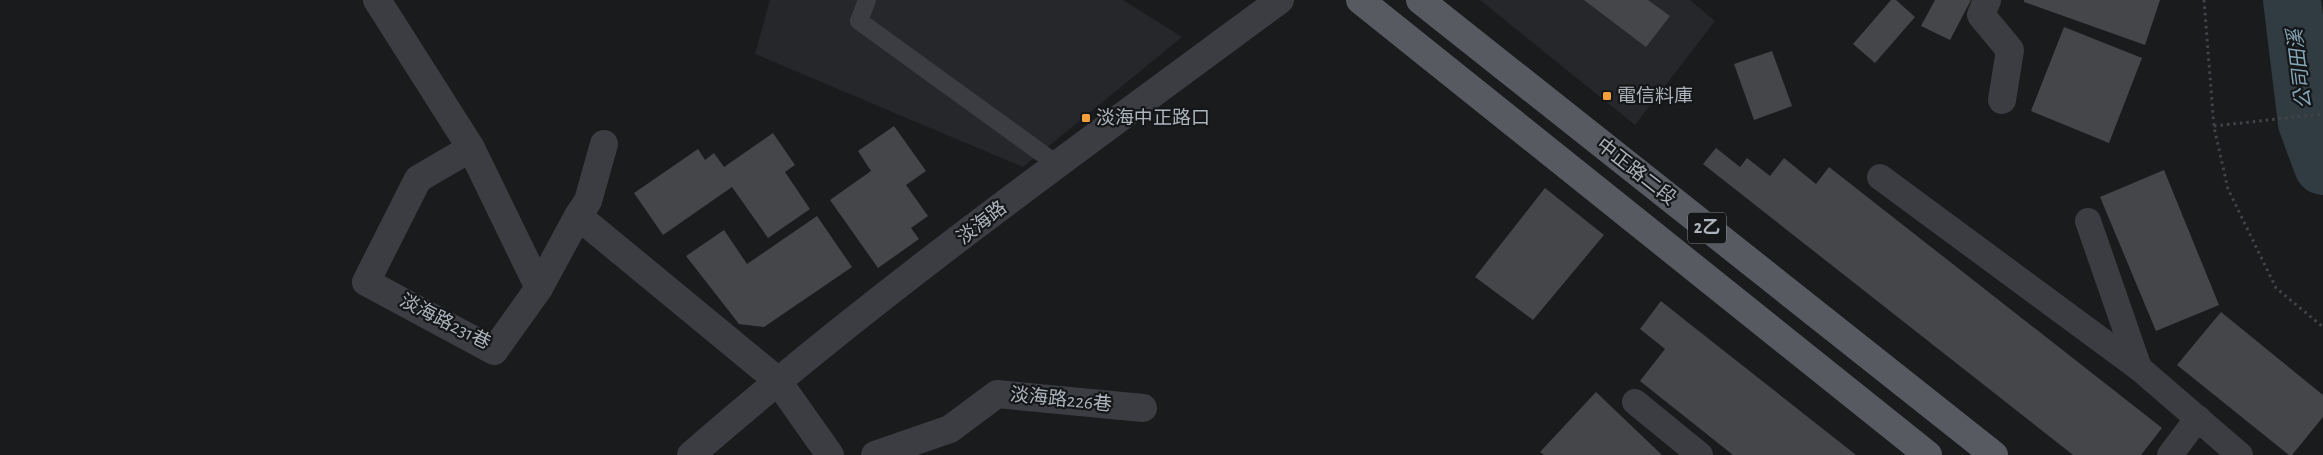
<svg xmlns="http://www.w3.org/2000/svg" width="2323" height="455" viewBox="0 0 2323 455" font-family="'Alegreya Sans','Noto Sans TC',sans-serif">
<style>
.built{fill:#26272a}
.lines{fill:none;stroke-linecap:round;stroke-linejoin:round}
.river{stroke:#303c42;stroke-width:58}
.building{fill:#45464a}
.path{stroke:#414449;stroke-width:3;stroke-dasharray:2.5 4;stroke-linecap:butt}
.service{stroke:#3b3d42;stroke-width:18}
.pedestrian{stroke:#3b3d42;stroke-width:26}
.minor{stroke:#3b3d42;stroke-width:28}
.primary{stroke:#575b61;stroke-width:28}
.poi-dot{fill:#f59f3b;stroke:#151618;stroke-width:2}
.labels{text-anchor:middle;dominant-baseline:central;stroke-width:4.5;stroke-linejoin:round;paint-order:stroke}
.shield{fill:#151618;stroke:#7f858b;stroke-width:1}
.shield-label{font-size:18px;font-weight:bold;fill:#adb4bc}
.poi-label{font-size:19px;fill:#adb4bc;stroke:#151618;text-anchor:start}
.street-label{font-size:19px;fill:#adb4bc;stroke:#151618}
.water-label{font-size:20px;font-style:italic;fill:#84a6b7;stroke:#151618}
</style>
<rect width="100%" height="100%" fill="#1a1b1d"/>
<!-- built -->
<g class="built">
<polygon points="770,0 1123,0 1182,37 1023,167 755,54"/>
<polygon points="1480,0 1690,0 1715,21 1635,125"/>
</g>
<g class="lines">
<!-- river -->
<polyline class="river" points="2292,0 2307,123 2323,166"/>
</g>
<!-- building -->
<g class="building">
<polygon points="1584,0 1648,0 1670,16 1646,47"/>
<polygon points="1891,0 1896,0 1915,17 1875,63 1853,44"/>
<polygon points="1935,0 1971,0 1950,40 1921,26"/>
<polygon points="2024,0 2160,0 2145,45 2024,2"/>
<polygon points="2064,27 2142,58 2109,143 2031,111"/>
<polygon points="1772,51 1792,106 1754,120 1734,64"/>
<polygon points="894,126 926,171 906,185 928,216 911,228 919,239 878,268 830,200 871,171 858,151"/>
<polygon points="773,133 795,165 785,172 810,209 768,238 732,187 663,235 634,193 698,149 705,160 714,153 724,167"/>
<polygon points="1716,148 1740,167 1747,158 1770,176 1784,158 1816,184 1829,167 2162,428 2141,455 2073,455 1703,164"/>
<polygon points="2164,170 2219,305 2156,331 2100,197"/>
<polygon points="1545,188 1604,235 1533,320 1475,277"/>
<polygon points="817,216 852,267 764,327 739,324 686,256 724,230 747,264"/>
<polygon points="1661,301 1686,321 1856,455 1733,455 1640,381 1665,349 1640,329"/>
<polygon points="2221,312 2323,395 2323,417 2292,455 2289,455 2177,365"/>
<polygon points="1596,392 1662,455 1544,455 1540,452"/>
</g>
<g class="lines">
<!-- path -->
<g class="path">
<polyline points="2204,0 2214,127 2228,189 2276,288 2323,327"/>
<polyline points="2214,126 2323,114"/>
</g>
<!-- service -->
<polyline class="service" points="867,0 859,21 1058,165"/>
<!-- pedestrian -->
<g class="pedestrian">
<polyline points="1880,177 2139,368 2240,455"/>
<polyline points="2088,221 2139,368"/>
<polyline points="1635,402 1700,455"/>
<polyline points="2170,455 2198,418"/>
</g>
<!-- minor -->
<g class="minor">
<polyline points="377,0 471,148 418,179 366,282 494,351 539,288 578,216 777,380 830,455"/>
<polyline points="1987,0 1981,15 2010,50 2002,100"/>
<polyline points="471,148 539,288"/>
<polyline points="578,216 588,201 604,144"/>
<path d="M691 455C878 292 1081 147 1280 0"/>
<polyline points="875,455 950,429 997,394 1143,408"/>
</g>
<!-- primary -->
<g class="primary">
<polyline points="1360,0 1928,455"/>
<polyline points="1420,0 1994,455"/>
</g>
</g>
<!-- markers -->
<g class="poi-dot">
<rect x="1602" y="91" width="10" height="10" rx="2.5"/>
<rect x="1081" y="113" width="10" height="10" rx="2.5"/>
</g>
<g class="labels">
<!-- shield labels -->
<rect class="shield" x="1688" y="212.5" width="38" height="31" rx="4"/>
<g class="shield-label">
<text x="1707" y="228">2乙</text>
</g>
<!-- poi labels -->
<g class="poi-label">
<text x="1617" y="96">電信料庫</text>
<text x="1096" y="118">淡海中正路口</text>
</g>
<!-- street labels -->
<g class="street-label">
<text transform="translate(1636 172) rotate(38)">中正路二段</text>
<text transform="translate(982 223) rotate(-38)">淡海路</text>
<text transform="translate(445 322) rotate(27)">淡海路231巷</text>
<text transform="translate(1061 400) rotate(6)">淡海路226巷</text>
</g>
<!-- water labels -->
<g class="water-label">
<text transform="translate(2300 69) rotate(-97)">公司田溪</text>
</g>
</g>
</svg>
